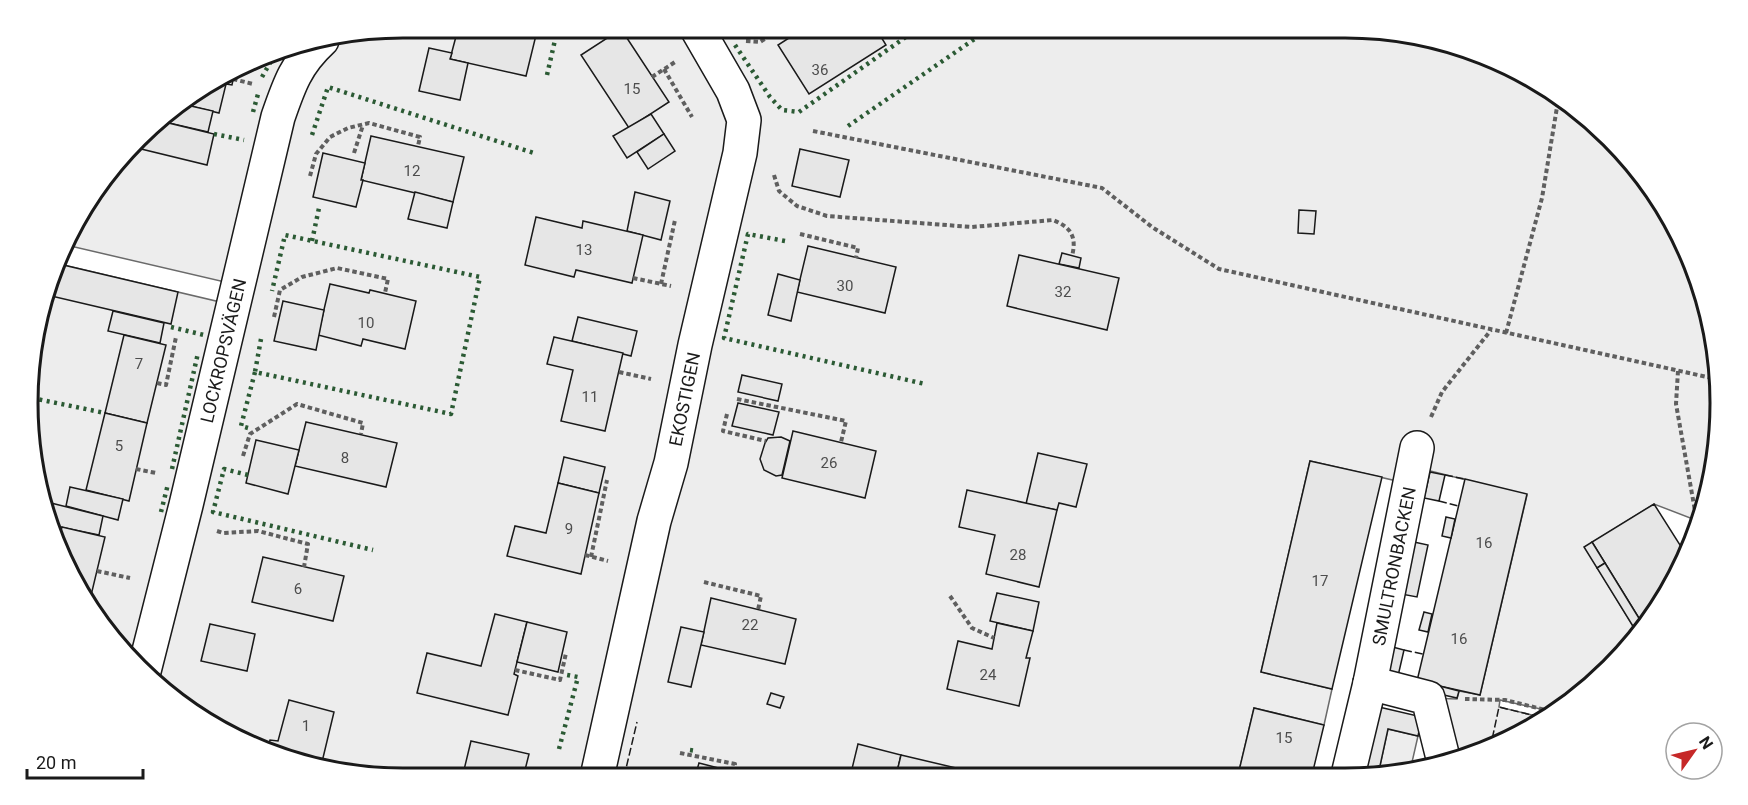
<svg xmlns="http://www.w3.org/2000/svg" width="1748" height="805" viewBox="0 0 1748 805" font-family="Roboto,sans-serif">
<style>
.built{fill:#ededed;stroke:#6a6a6a;stroke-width:1.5}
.building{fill:#e6e6e6;stroke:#1a1a1a;stroke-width:1.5}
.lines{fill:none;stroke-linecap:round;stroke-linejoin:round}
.minor-casing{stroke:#1a1a1a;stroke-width:36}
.path{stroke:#5f5f5f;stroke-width:4;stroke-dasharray:4.5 3;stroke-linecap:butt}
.minor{stroke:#fff;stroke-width:33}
.hedge{stroke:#2b5a34;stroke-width:4.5;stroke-dasharray:3 4.5;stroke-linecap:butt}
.fence{stroke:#1a1a1a;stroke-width:1.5;stroke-dasharray:8 3;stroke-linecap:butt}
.labels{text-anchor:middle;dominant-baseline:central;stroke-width:4.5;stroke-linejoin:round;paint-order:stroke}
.number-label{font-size:15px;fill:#4d4d4d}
.street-label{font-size:18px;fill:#1a1a1a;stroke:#fff}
.rim{fill:none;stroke:#1a1a1a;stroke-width:3}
</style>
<rect width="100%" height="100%" fill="#fff"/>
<!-- built -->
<g class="built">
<polygon points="403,27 1346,27 1489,55 1611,137 1614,142 1612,145 1622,154 1692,258 1721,402 1698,521 1654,504 1585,547 1639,636 1574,700 1554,712 1500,700 1499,707 1544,718 1490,749 1444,761 1428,698 1457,699 1459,691 1480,695 1527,495 1414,467 1410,484 1310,461 1261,672 1332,689 1324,725 1254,708 1238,775 402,778 259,750 155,685 77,590 30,452 34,330 59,264 233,305 238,285 66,245 77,215 155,120 281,47"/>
<polygon points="1388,729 1418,736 1410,771 1395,775 1378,775"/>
</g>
<!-- building -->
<g class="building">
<polygon points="488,27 538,27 526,76 450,59 458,29 486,36"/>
<polygon points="747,27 771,27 754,38"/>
<polygon points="806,27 875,27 886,45 809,94 778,45"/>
<polygon points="621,29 669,102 629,128 581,55"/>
<polygon points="429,48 452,53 450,59 468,63 460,100 419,91"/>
<polygon points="234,75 232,85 226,84 219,113 182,104"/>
<polygon points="182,104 213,111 208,132 156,120"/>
<polygon points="651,114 664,134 627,158 613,136"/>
<polygon points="156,120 214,134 207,165 133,147"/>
<polygon points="664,134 675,151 648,169 637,152"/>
<polygon points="371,136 464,157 453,202 361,180"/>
<polygon points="800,149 849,160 840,197 792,186"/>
<polygon points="323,153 365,163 361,180 363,180 356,207 313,197"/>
<polygon points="415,192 453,202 447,228 408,219"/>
<polygon points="635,192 670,201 661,240 627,231"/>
<polygon points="1299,210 1316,211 1314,234 1298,233"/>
<polygon points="536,217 582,228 583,221 643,235 632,283 576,270 574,277 525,265"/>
<polygon points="808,246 896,267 885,313 797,292"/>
<polygon points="1062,253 1081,258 1079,268 1059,264"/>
<polygon points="1019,255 1119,278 1107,330 1007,306"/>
<polygon points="59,264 178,292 171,324 47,295"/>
<polygon points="778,274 800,280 791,321 768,315"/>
<polygon points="330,284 369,293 370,290 416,301 405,349 363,339 361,346 318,335"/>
<polygon points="283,301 324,310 316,350 274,341"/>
<polygon points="113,311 164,323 160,343 108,331"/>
<polygon points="578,317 637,331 631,356 572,341"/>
<polygon points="124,335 166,345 147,423 105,413"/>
<polygon points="554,337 623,353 605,431 561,421 573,370 547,364"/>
<polygon points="742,375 782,384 778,401 738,392"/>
<polygon points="738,403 779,412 773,435 732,426"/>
<polygon points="105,413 147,423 129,501 86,490"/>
<polygon points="306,422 397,443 386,487 295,466"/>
<polygon points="793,431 876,451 865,498 782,478"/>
<polygon points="781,437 790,441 782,475 776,476 764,470 760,459 765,443 768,438"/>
<polygon points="256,440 299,450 288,494 246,483"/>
<polygon points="1038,453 1087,464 1076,507 1059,503 1057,510 1026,504"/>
<polygon points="564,457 605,467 599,493 558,483"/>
<polygon points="1310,461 1382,477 1332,689 1261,672"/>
<polygon points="1430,472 1445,475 1439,501 1424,498"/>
<polygon points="1465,479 1527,494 1480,695 1417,681"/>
<polygon points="558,483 599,493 581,574 507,556 515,526 546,533"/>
<polygon points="70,487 123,499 118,520 66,506"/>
<polygon points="967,490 1057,510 1039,587 986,574 995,535 959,527"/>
<polygon points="51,503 103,516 99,535 55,526 50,509"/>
<polygon points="1654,504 1687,556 1645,628 1592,542"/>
<polygon points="1446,517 1455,519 1451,538 1442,536"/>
<polygon points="62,527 105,537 89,604 77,590 59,538"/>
<polygon points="1414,542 1428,545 1417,597 1401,594"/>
<polygon points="1592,542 1605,563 1597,568 1584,547"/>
<polygon points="263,557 344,576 333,621 252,602"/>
<polygon points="1605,563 1645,628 1639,636 1597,568"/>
<polygon points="997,593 1039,602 1033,631 990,621"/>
<polygon points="711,598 796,619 785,664 701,645"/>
<polygon points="1424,612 1432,614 1428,632 1419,630"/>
<polygon points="495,614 527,622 514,674 518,676 508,715 417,693 427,653 481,666"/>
<polygon points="527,622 567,632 558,672 517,662"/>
<polygon points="997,623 1033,631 1026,658 1030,658 1019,706 947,689 958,641 992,649"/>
<polygon points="210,624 255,634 247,671 201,661"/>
<polygon points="681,627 704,632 691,687 668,682"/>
<polygon points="1389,646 1404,650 1398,676 1383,672"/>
<polygon points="1428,683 1459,691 1457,698 1426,691"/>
<polygon points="771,693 784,697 780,708 767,704"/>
<polygon points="289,700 334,712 322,762 267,751 270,740 278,741"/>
<polygon points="1379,707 1422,717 1418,736 1388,729 1378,775 1363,775"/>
<polygon points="1254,708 1324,725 1312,775 1238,775"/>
<polygon points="471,741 529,754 523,778 481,778 463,774"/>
<polygon points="858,744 901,755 896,776 850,777"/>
<polygon points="901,755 990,776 896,776"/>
<polygon points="699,763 734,772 756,777 695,777"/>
</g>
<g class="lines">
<defs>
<g id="minor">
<path id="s1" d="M144 671 186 505 278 117C289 85 296 64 322 40"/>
<polyline points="1370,683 1428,698 1444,762"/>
<path id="s2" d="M1348 775 1370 683 1417 448"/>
<path id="s3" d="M597 777 654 521 671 463 695 345 740 153 744 120 733 91 696 27"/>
</g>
</defs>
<!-- minor casing -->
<use href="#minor" class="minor-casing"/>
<!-- path -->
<g class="path">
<polyline points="746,41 760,42 783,27"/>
<polyline points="664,69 692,117"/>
<polyline points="652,77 675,62"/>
<polyline points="233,79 253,84"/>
<polyline points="813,131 1102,188 1152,227 1219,269 1716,379"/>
<polyline points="354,153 363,125"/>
<path d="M774 175 779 191 797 206 827 216 972 227 1053 220C1071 227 1077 237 1072 256"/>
<polyline points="310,176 316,154 330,137 348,128 369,123 420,137 418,146"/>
<polyline points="800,234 858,248 856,258"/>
<polyline points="633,278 671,286"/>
<polyline points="661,284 675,220"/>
<polyline points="274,317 280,290 302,277 337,268 388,279 385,293"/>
<polyline points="1506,333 1542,198 1558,101"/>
<polyline points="1678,371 1676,404 1697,522"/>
<polyline points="619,372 651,379"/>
<polyline points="157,383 166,385 176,337"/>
<polyline points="737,399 846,421 841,442"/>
<polyline points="727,414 723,431 766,441"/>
<polyline points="1431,417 1442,392 1491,330"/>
<polyline points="243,456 250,434 297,404 363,423 361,434"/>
<polyline points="136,469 156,473"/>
<polyline points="217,531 223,533 258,531 308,544 304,567"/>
<polyline points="585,555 608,561"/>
<polyline points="591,557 607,480"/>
<polyline points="97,571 130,578"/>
<polyline points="704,582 761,596 758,610"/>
<polyline points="950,596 972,628 994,638"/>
<polyline points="515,670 560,680 566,653"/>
<polyline points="1465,699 1505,700 1554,712"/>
<polyline points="680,753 735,764 734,772"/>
<polyline points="322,760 339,765"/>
</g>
<!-- minor -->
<use href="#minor" class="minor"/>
<!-- hedge -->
<g class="hedge">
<polyline points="735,45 770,97 782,110 799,112 920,27"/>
<polyline points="547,75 558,27"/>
<polyline points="262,77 278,49"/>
<polyline points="253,112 258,94"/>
<polyline points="848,126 992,27"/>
<polyline points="1595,126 1609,139"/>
<polyline points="214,134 244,140"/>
<polyline points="312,135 328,87 534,153"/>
<polyline points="1612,141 1609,144 1610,148 1632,169"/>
<polyline points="312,241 319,208"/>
<polyline points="785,241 748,234 724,338 925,384"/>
<polyline points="171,327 204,335"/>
<polyline points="261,339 255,372 451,414 480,277 285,235 272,291"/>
<polyline points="32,398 105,413"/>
<polyline points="248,428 241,426 255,372"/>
<polyline points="172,469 198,353"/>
<polyline points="248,475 224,469 213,512 373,550"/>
<polyline points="161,512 168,484"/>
<polyline points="559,749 578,677 567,675"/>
<polyline points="690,750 697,751"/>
</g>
<!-- fence -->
<g class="fence">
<polyline points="1445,475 1465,479"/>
<polyline points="1439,501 1458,506"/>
<polyline points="1404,650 1423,654"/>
<polyline points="1490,749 1499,707 1544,718"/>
<polyline points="624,777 637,722"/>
</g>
</g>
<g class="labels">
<!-- number labels -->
<g class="number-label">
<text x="820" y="70">36</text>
<text x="632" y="89">15</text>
<text x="412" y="171">12</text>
<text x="584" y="250">13</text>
<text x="845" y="286">30</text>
<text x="1063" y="292">32</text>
<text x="366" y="323">10</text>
<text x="139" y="364">7</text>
<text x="590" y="397">11</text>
<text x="119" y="446">5</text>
<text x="345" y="458">8</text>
<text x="829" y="463">26</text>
<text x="569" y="529">9</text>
<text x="1484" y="543">16</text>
<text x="1018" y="555">28</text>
<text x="1320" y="581">17</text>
<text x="298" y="589">6</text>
<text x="750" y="625">22</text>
<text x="1459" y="639">16</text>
<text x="988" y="675">24</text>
<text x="306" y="726">1</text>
<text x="1284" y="738">15</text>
</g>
<!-- street labels -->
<g class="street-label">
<text stroke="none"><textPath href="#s1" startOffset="330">LOCKROPSVÄGEN</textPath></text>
<text stroke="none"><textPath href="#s3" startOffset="388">EKOSTIGEN</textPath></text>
<text stroke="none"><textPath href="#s2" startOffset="214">SMULTRONBACKEN</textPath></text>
</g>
</g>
<!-- crop -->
<path d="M0 0H1748V805H0ZM403 38H1345A365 365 0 0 1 1710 403V403A365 365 0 0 1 1345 768H403A365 365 0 0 1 38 403V403A365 365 0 0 1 403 38Z" fill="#fff" fill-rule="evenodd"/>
<path class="rim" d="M403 38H1345A365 365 0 0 1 1710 403V403A365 365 0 0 1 1345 768H403A365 365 0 0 1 38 403V403A365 365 0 0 1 403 38Z"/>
<!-- north arrow -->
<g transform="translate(1694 751) rotate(56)"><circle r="28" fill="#ffffff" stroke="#a3a3a3" stroke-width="1.5"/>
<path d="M0-4.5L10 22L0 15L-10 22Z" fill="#c62828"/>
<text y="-9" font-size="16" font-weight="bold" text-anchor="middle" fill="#1a1a1a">N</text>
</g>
<!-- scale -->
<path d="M27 769v9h116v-9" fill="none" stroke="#1a1a1a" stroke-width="3"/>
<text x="36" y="769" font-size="18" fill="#1a1a1a" stroke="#ffffff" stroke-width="4.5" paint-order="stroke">20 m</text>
</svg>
